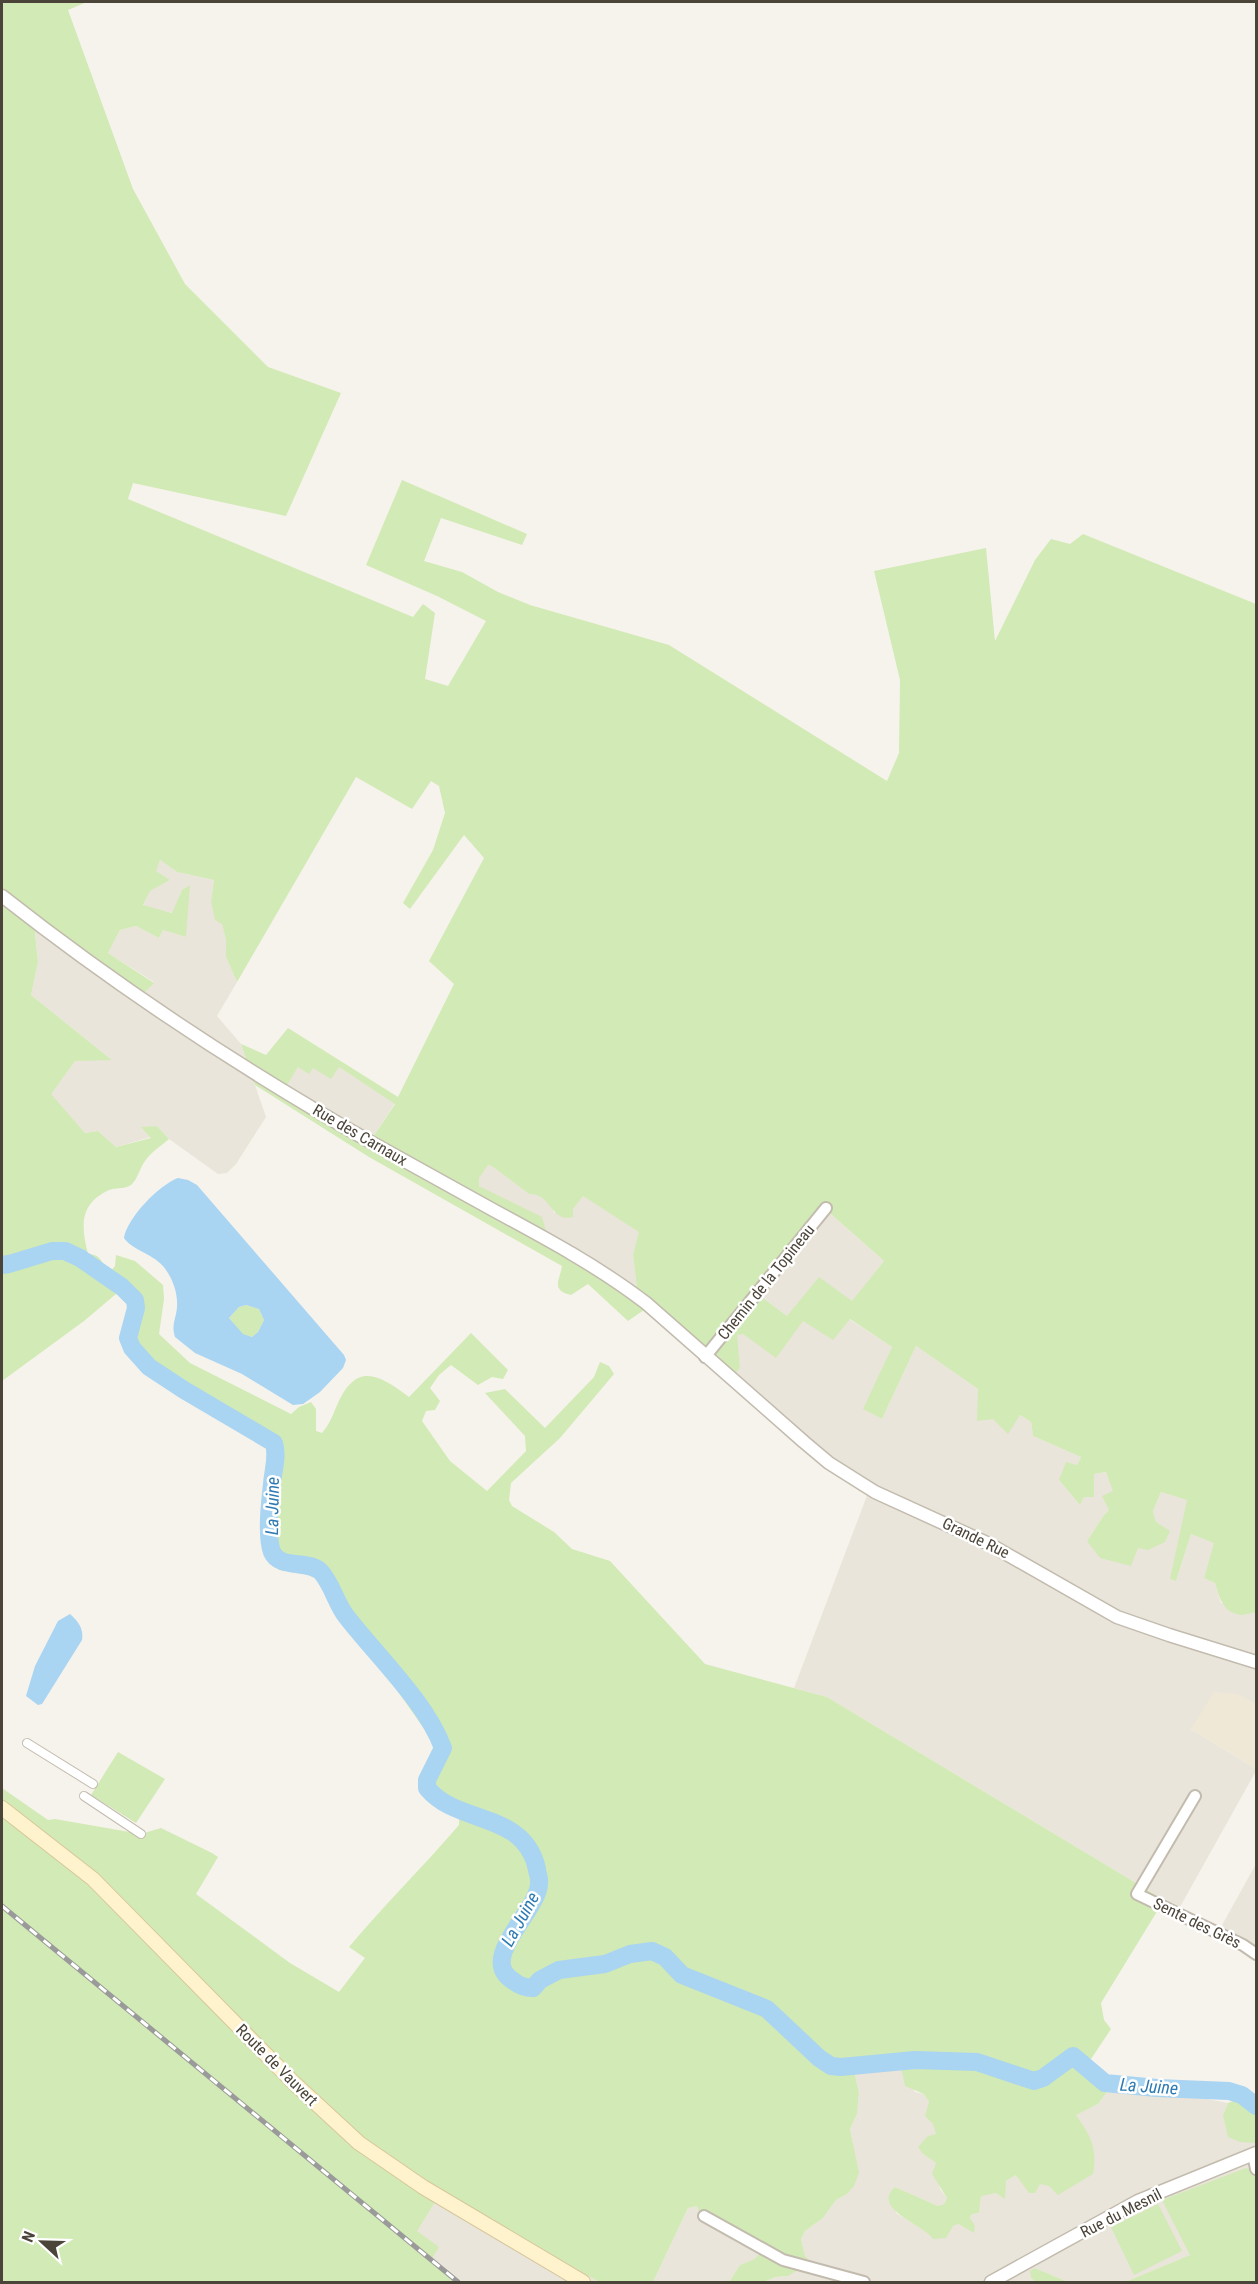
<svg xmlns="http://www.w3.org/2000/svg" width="1258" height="2284" viewBox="0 0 1258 2284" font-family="'Roboto Condensed',sans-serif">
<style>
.residential{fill:#eae5da}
.education{fill:#efe8d6}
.green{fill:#d2eab5;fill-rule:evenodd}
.water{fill:#a9d4f2;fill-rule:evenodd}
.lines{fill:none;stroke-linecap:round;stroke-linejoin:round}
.river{stroke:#a9d4f2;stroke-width:18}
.pedestrian-casing{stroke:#c2bbae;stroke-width:10}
.minor-casing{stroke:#c2bbae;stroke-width:14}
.tertiary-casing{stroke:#c2bbae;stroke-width:15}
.secondary-casing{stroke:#d6c79b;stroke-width:16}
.pedestrian{stroke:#fff;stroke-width:8}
.minor{stroke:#fff;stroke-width:10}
.tertiary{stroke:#fff;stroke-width:12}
.secondary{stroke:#fff3cd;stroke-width:14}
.rail-casing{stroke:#9a9a9a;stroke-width:5}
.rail{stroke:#fff;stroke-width:3;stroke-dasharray:9;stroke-linecap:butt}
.labels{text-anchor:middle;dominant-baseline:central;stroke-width:5;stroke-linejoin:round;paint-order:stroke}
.street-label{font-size:16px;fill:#4b4439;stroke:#fff}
.water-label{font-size:18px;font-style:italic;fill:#2e7ab2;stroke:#fff}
</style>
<rect width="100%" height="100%" fill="#f6f3ec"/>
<!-- residential -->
<g class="residential">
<polygon points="160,860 177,872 214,880 211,901 222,923 226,940 226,957 237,982 217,1016 241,1044 266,1117 236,1164 227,1173 218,1174 169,1139 157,1126 142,1128 151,1137 116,1147 98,1131 85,1133 50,1094 75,1061 111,1059 31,995 38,962 33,912 143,994 154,982 108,953 120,930 136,926 159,938 163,930 186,937 182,890 173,913 143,906 149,891 170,880 155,871"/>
<polygon points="298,1067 339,1067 395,1103 371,1140 286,1085"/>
<polygon points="487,1165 493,1167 529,1194 536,1194 550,1202 554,1213 573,1209 582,1195 640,1232 633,1255 637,1289 552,1237 546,1231 478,1185 479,1178"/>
<polygon points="823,1207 884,1261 852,1302 787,1316 755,1292"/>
<polygon points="849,1319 892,1347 864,1409 882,1419 916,1346 978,1389 1031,1422 1033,1436 1081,1457 1077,1465 1059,1480 1080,1505 1094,1474 1106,1472 1114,1491 1109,1510 1104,1515 1087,1541 1138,1547 1156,1522 1153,1511 1161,1492 1188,1500 1176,1581 1191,1534 1215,1543 1204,1578 1215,1583 1221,1603 1256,1613 1256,1704 1237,1695 1191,1729 1256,1769 1256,1771 1180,1907 1164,1900 827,1697 794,1688 868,1493 788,1435 727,1383 740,1368 736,1335 803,1320"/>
<polygon points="1256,1864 1256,1946 1221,1927"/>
<polygon points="884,2054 899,2058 905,2079 915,2092 924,2094 929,2102 936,2134 923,2154 936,2163 940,2189 947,2198 944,2204 938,2206 895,2187 896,2213 930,2234 959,2224 970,2218 972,2214 979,2213 981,2195 996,2193 1006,2181 1016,2175 1049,2186 1075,2115 1098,2104 1109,2089 1207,2099 1228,2103 1223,2115 1254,2143 1256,2141 1256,2176 1254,2171 1190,2255 1125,2282 1068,2282 1035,2268 1031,2278 1036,2282 763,2282 776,2277 788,2276 805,2256 801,2239 805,2231 823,2218 836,2200 847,2194 853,2144 850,2129 857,2114 859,2093 855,2075 867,2060"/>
<polygon points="442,2191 599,2282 458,2282 431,2260 416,2231"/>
<polygon points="697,2206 756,2246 759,2254 755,2260 740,2265 729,2282 653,2282 688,2208"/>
</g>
<!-- education -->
<polygon class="education" points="1214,1692 1237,1694 1256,1704 1256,1769 1191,1729"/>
<!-- green -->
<g class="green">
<path d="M2 2H87L68 10 133 189 185 284 268 367 341 393 286 516 133 483 128 499 413 617 423 604 435 613 425 679 448 686 486 621 437 596 366 565 402 480 527 534 522 545 441 518 424 561 462 572 498 592 530 605 669 645 887 781 899 753 900 680 874 571 986 548 995 641 1035 560 1051 539 1070 544 1083 534 1256 604V1613C1252 1612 1247 1615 1242 1615 1223 1613 1220 1599 1215 1583L1204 1578 1214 1543 1191 1534 1176 1581 1170 1579 1187 1500 1161 1492 1153 1511 1156 1522 1170 1531 1165 1542 1148 1550 1138 1548 1131 1566 1100 1558 1087 1541 1104 1515 1109 1510 1102 1496 1113 1491 1106 1472 1094 1474V1497H1084L1080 1505 1059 1480 1066 1462 1077 1465 1081 1457 1033 1436 1031 1422 1020 1415 1008 1434 993 1419 977 1421 978 1389 916 1346 882 1419 863 1409 892 1347 850 1319 833 1340 803 1321 776 1358 743 1334 737 1335 740 1368 734 1375 654 1303 628 1321 588 1284 571 1295C550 1290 560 1280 562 1266L369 1157 255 1085 241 1044 266 1055 288 1028 398 1097 454 984 429 961 484 858 464 835 410 909 403 903 433 850 445 813 439 786 431 781 412 809 356 777 237 982 226 957V940L222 924 215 920 211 901 214 880 177 872 160 860 156 871 170 880 150 891 143 905 172 913 182 890 190 885 186 937 163 930 159 938 136 926 120 930 108 953 154 983 143 994 33 913 38 962 31 995 112 1060 75 1061 51 1094 85 1133 98 1131 116 1147 151 1138 141 1127 157 1126 169 1139C161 1146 151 1152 145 1161 140 1168 137 1180 131 1185 123 1190 116 1187 109 1190 79 1204 81 1226 88 1254 98 1254 103 1260 104 1269L110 1272 115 1266 116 1255 135 1261 163 1285 164 1299 159 1334 190 1363 291 1414 299 1407 311 1402 316 1409V1431L322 1433C330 1424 333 1414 338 1403 357 1361 380 1375 409 1397L471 1333 508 1370 503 1379 492 1377 478 1385 451 1365 439 1375 430 1388 440 1401 435 1410 426 1411 422 1421 450 1461 487 1491 526 1451 525 1436 485 1393 505 1389 545 1428 594 1377 600 1362 609 1366 614 1374 560 1438 511 1483 509 1500 512 1506 554 1532 572 1549 610 1561 705 1664 827 1697 1164 1900 1101 2003 1104 2020 1111 2029 1089 2062 1107 2077 1109 2089 1098 2104 1076 2115C1090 2135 1098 2148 1093 2174L1058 2195 1049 2186 1040 2184 1035 2193H1029L1016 2175 1006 2181 1005 2199 996 2193 981 2196 979 2213 972 2214 970 2218 975 2226 974 2233 959 2224 953 2226 946 2238 933 2239C925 2225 870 2209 895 2187L938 2206 944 2204 947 2198 932 2174 936 2163 923 2154 918 2147 928 2136 936 2134 933 2124 925 2116 929 2102 924 2094 905 2086 899 2058C875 2052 870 2057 855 2075L859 2093 857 2114 850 2129 859 2173 854 2186 847 2194 836 2200 823 2218 805 2231 801 2239 805 2256 810 2262 808 2269H799L788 2276 776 2277 763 2282H729L740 2265 755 2259 759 2254 756 2246 700 2214 697 2206 688 2208 653 2282H599L442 2191 417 2231 439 2247 431 2260 458 2282H2V1788L48 1820 55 1819 141 1834 161 1828 212 1853 218 1857 196 1894 290 1963 339 1992 365 1958 349 1947C384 1905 423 1867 459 1825V1818C440 1810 412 1799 426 1772 431 1764 438 1757 437 1747L394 1686 338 1619 317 1579 306 1574 279 1570 268 1561 262 1530 264 1492 269 1460 267 1447 180 1396 183 1390C168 1379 131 1359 128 1339 128 1337 130 1332 130 1330 136 1309 139 1305 123 1288L84 1321 2 1381ZM298 1067 309 1074 313 1068 331 1079 339 1067 395 1104 371 1140 287 1085ZM488 1165 493 1167 529 1194C552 1193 550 1223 573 1217V1209L583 1196 639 1232 633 1255 637 1289 552 1237 546 1231 542 1217 479 1186V1178ZM823 1207 884 1261 852 1301 819 1277 787 1316 755 1292Z"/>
<polygon points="246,1305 259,1309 264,1320 258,1332 252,1337 243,1335 229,1318 239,1307"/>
<polygon points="118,1752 165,1779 136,1823 91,1795"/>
<polygon points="1247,2096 1256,2102 1256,2141 1255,2143 1240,2142 1228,2137 1223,2115 1228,2103"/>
<polygon points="1246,2168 1254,2171 1256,2176 1256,2282 1125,2282 1190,2255 1162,2200"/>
<polygon points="1158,2204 1182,2251 1134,2275 1111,2227"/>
<polygon points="1035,2268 1068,2282 1036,2282 1031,2278 1030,2271"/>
</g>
<!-- water -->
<g class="water">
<path d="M178 1178 188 1180 197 1185 344 1355 346 1360 343 1368 320 1392 303 1404 293 1405 242 1374 195 1353 175 1337C172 1328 174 1322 176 1314 180 1297 173 1277 162 1265 152 1254 131 1249 124 1238 127 1218 159 1185 178 1178ZM246 1305 259 1309 264 1320 258 1332 252 1337 243 1334 229 1318 239 1307Z"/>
<path d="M70 1614C78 1621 84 1629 82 1640L42 1704 38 1705 26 1696 35 1666 58 1621Z"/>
</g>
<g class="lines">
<!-- river -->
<path class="river" d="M2 1265 9 1264 52 1251H65L80 1258 122 1287 135 1300 136 1308 128 1338 132 1348 149 1367 184 1390 274 1443C278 1457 273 1470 272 1484 270 1502 266 1536 272 1552 280 1570 309 1559 321 1572 332 1584 336 1603 346 1616 376 1655 426 1702 443 1748L427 1780V1788C458 1826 524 1810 537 1869 537 1873 540 1878 539 1883 539 1911 478 1957 512 1980 518 1985 524 1988 533 1988L540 1980 559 1970 605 1964 630 1954 652 1951 665 1957 682 1975 767 2009 819 2058 831 2066 841 2067 915 2060 977 2062 1034 2081 1043 2078 1073 2056 1105 2083 1157 2088 1229 2091 1242 2095 1256 2106"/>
<defs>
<g id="pedestrian">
<polyline points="27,1743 93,1784"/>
<polyline points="84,1796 141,1834"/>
</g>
<g id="minor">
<polyline points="705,1357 826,1208"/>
<polyline points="1195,1796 1137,1894 1243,1945 1256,1954"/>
<polyline points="1253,2154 1256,2169"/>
<polyline points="704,2216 783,2260 864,2282"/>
</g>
<g id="tertiary">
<path d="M2 896C120 989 245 1071 376 1145 415 1167 455 1189 495 1211 547 1239 599 1267 646 1303L804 1442 829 1463 875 1492 989 1544 1117 1617 1169 1635 1256 1662"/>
<polyline points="991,2282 1138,2201 1256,2153"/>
</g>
<polyline id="secondary" points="2,1808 93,1879 294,2083 359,2143 423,2187 583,2282"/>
</defs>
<!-- pedestrian casing -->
<use href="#pedestrian" class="pedestrian-casing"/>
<!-- minor casing -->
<use href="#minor" class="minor-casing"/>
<!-- tertiary casing -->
<use href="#tertiary" class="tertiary-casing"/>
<!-- secondary casing -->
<use href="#secondary" class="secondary-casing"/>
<!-- pedestrian -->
<use href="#pedestrian" class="pedestrian"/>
<!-- minor -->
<use href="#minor" class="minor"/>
<!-- tertiary -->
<use href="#tertiary" class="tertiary"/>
<!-- secondary -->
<use href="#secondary" class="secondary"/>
<defs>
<polyline id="rail" points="2,1906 458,2282"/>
</defs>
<!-- rail casing -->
<use href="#rail" class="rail-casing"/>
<!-- rail -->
<use href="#rail" class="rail"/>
</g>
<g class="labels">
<!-- street labels -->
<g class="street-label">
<text transform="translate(360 1135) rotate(30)">Rue des Carnaux</text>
<text transform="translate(766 1282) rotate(-51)">Chemin de la Topineau</text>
<text transform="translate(976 1538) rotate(26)">Grande Rue</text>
<text transform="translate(1197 1923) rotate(26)">Sente des Grès</text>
<text transform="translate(277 2065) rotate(45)">Route de Vauvert</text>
<text transform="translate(1121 2213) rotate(-27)">Rue du Mesnil</text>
</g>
<!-- water labels -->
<g class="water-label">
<text transform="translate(272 1506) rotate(-89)">La Juine</text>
<text transform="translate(520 1919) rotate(-61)">La Juine</text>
<text transform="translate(1149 2086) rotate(4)">La Juine</text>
</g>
</g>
<!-- border -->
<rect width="1258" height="2284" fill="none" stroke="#4b4439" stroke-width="6"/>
<!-- north arrow -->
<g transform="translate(42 2242) rotate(292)" stroke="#ffffff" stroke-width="4.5" paint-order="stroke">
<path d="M0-4.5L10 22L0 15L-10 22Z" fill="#4b4439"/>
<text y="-9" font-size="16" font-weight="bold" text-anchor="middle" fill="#4b4439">N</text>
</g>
</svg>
